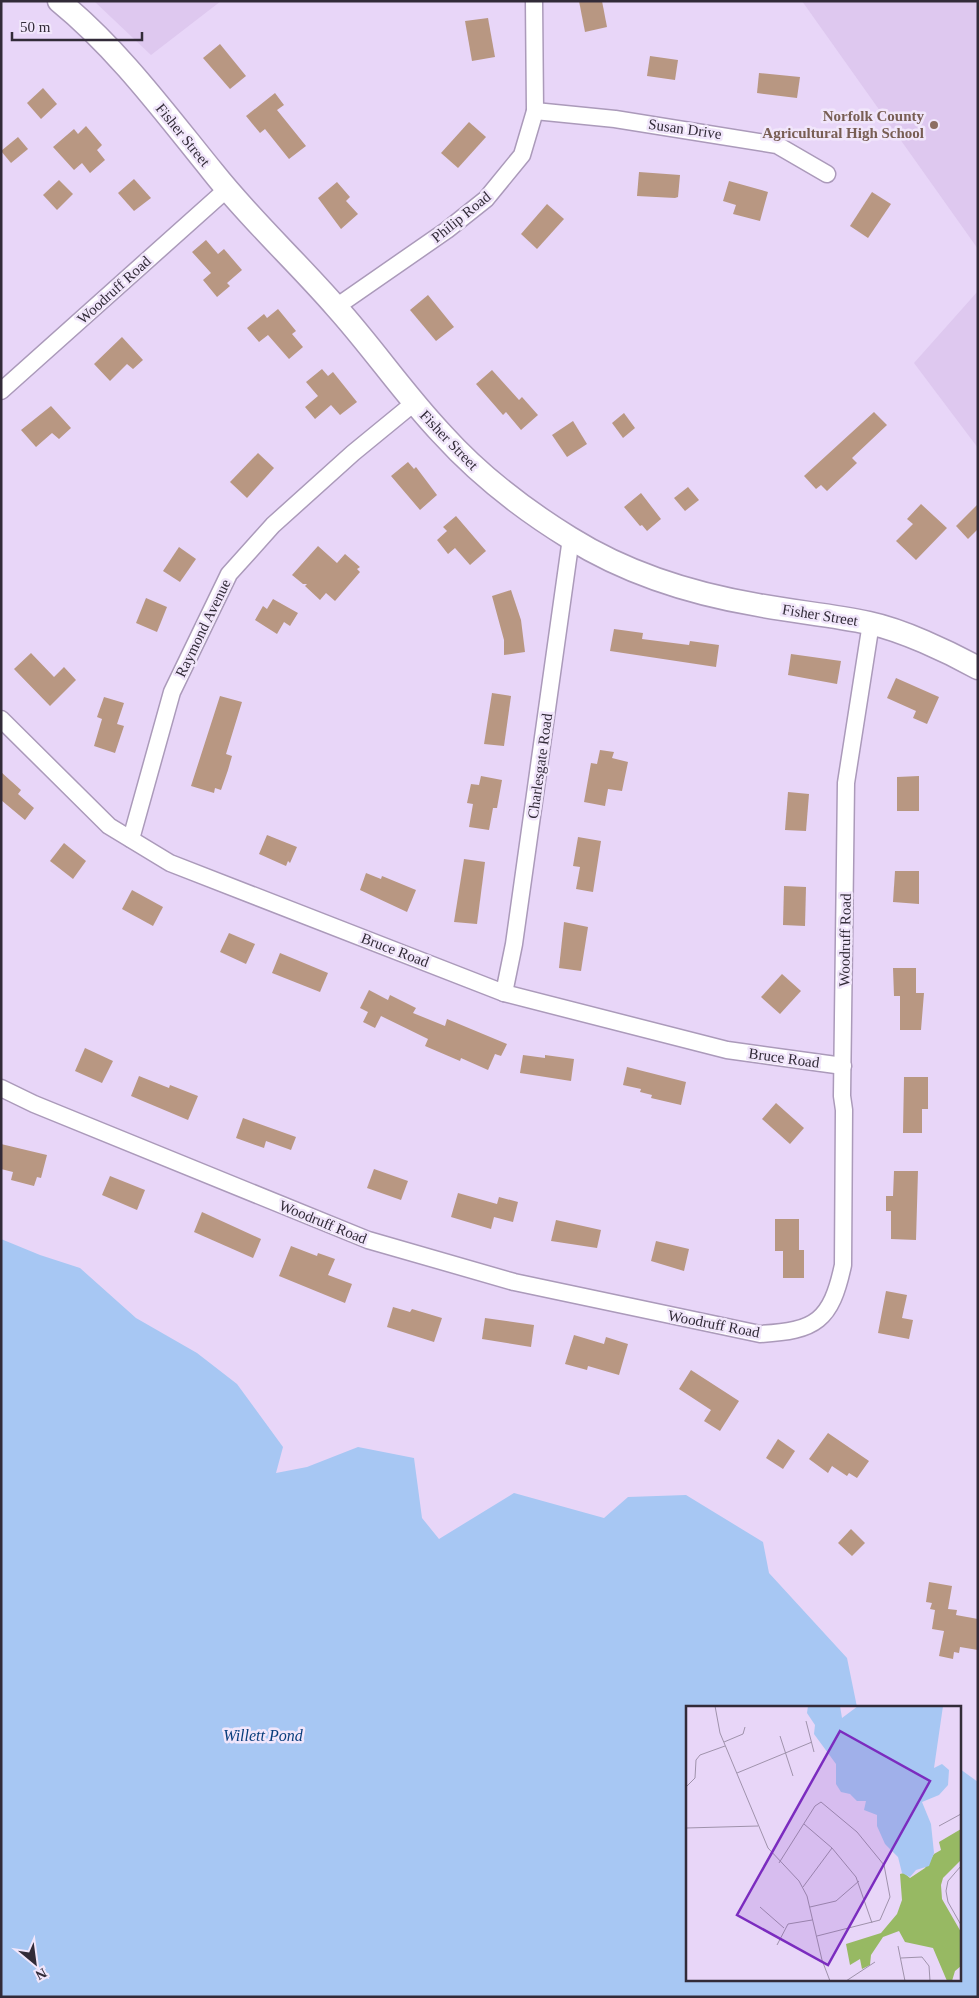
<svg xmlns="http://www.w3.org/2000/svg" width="979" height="1998" viewBox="0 0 979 1998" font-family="Georgia,serif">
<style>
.built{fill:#dec8ef}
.water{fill:#a7c7f3}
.building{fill:#b89782}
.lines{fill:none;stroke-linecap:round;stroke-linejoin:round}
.minor-casing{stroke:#ab9aba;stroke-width:19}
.secondary-casing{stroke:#ab9aba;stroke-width:25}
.minor{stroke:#fff;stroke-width:16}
.secondary{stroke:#fff;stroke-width:22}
.education-dot{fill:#8d6e63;stroke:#f1e6fb;stroke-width:2}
.labels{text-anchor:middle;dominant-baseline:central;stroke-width:5;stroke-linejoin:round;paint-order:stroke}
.education-label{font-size:15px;font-weight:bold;fill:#785e54;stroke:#f1e6fb;text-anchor:end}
.street-label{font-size:15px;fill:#322b38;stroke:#f1e6fb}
.water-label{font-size:16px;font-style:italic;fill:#083d7c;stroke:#f1e6fb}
.inset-road{fill:none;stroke:#9f92ab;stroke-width:1}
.view{fill:#7b2cbf;fill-opacity:0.15;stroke:#7b2cbf;stroke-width:2.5}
.inset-edge{fill:none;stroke:#322b38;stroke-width:2.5}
</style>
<rect width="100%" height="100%" fill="#e8d6f8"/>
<!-- built -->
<g class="built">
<polygon points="94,1 221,1 151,55"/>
<polygon points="802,1 978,1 978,249"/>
<polygon points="978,291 978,448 914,363"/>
</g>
<!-- water -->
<polygon class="water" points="1,1239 40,1255 80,1268 136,1318 197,1353 237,1384 283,1447 276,1473 307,1467 358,1447 414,1458 422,1518 439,1539 514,1493 604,1518 628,1497 686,1495 763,1542 769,1573 847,1658 857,1707 688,1707 688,1979 960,1979 960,1769 978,1782 978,1997 1,1997"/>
<!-- building -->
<g class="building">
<polygon points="579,1 602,1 607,27 585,32"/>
<polygon points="488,18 495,57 472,61 465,21"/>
<polygon points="220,44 246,76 230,89 203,58"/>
<polygon points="650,56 678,60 675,80 647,76"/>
<polygon points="759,73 800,77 797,98 757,93"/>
<polygon points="43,88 57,104 41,119 27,103"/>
<polygon points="275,93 284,105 277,110 306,146 289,159 265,129 260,133 246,116"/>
<polygon points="469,122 486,137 458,168 441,153"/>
<polygon points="86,126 102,145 97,150 105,160 90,173 82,163 74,170 53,147 74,129 78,134"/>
<polygon points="18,137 28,149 11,163 1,151"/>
<polygon points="639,172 680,175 678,197 675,198 637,196"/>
<polygon points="134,179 151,198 134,211 118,193"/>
<polygon points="59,180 73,194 57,210 43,195"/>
<polygon points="729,181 768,192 760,221 733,214 736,205 723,201"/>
<polygon points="337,182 350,197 346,201 358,214 341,229 318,198"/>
<polygon points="872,192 891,204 868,238 850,226"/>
<polygon points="547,204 564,219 537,249 521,234"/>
<polygon points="206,240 218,254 224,249 242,270 227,283 230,286 217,297 203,280 211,273 192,252"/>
<polygon points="428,295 454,327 436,341 410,310"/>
<polygon points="278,309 296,331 292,334 303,347 289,359 268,335 259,342 247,328 264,314 267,318"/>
<polygon points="122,337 143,360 133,369 127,364 110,381 94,364"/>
<polygon points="322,369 328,376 333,372 357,402 340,415 331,405 315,419 305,407 318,396 306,382"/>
<polygon points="492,370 519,400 522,397 538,415 521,430 506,412 503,415 476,384"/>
<polygon points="51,406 71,428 59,439 52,433 36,447 21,430"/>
<polygon points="874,412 887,425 852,458 857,463 827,491 821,485 816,489 804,476"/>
<polygon points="624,413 635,428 623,438 612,423"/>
<polygon points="573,421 587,444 567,457 552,435"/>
<polygon points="258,453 274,468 247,498 230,482"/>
<polygon points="408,462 414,469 416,467 437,495 420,510 391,476"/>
<polygon points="688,487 699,500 685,511 674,498"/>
<polygon points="641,493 661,519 647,531 642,525 640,526 624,507"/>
<polygon points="921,504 947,528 916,560 896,541 913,524 907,519"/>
<polygon points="978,504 978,529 968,539 956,526"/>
<polygon points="456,516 486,551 470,565 455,548 448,554 437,540 447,531 443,527"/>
<polygon points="318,546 337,563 345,554 360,567 357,569 360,572 335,601 326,593 320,600 305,586 307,584 303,584 292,575"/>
<polygon points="179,547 196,559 180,582 163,571"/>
<polygon points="511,590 521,620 525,652 504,655 504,640 492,596"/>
<polygon points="146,598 167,607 157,632 136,623"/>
<polygon points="273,599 298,613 290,626 284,622 277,634 255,620 263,606 267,609"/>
<polygon points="614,629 643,633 642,639 689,645 690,641 719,645 716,667 610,651"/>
<polygon points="31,653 54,677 64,667 76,680 50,706 14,669"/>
<polygon points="791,654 841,661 837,684 788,675"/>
<polygon points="896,678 939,697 927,724 913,718 916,711 887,698"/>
<polygon points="492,693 511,696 504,746 484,744"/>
<polygon points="220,696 242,702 226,754 232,756 228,770 221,790 215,788 214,793 191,786"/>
<polygon points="104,697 124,703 117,724 124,726 115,753 94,746 102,719 97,717"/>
<polygon points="600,750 614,752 612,758 628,762 622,791 608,789 605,806 584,802 591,763 597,764"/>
<polygon points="1,772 21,790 18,794 34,808 25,820 1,800"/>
<polygon points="481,776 502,780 497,808 493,808 489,830 469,827 473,804 467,803 471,784 479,785"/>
<polygon points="919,776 919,811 897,811 897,777"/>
<polygon points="788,792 809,794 806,831 785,830"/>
<polygon points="267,835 297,847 290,863 288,861 286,866 259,854"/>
<polygon points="578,837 601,841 593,892 576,889 580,867 573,866"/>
<polygon points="64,843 86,861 73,879 50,861"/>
<polygon points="464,859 485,862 477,924 454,922"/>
<polygon points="895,871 919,871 919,904 893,902"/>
<polygon points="366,873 381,879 382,876 416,890 407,912 360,890"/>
<polygon points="784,886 806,887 805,926 783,925"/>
<polygon points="132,890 163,907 153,926 122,909"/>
<polygon points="564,922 588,927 581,971 559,968"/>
<polygon points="229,933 255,944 246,964 220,952"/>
<polygon points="280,953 328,973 320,992 272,973"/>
<polygon points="893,968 916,968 916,993 924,993 921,1030 900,1030 900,996 894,996"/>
<polygon points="782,974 801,991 780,1014 761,997"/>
<polygon points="369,990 388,1000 390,995 416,1008 413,1013 445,1026 447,1019 507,1044 501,1056 495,1054 488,1070 461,1058 460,1061 425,1046 428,1039 381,1016 375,1028 363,1022 368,1012 360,1008"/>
<polygon points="85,1048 113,1061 102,1083 75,1071"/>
<polygon points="523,1055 545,1058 545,1055 574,1059 571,1081 520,1073"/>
<polygon points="627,1067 686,1082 681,1105 651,1098 652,1095 640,1092 641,1089 623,1085"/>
<polygon points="139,1076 169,1088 170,1085 198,1096 188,1120 131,1096"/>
<polygon points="904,1077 928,1077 928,1109 922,1109 922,1133 903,1133"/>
<polygon points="776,1103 804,1128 790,1144 762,1119"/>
<polygon points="243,1118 296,1137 291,1150 266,1141 264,1148 236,1138"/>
<polygon points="1,1144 47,1155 41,1178 37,1177 34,1186 11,1180 13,1172 1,1169"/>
<polygon points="374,1169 408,1181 401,1200 367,1188"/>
<polygon points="894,1171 918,1171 916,1240 891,1239 891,1211 886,1211 886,1196 893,1196"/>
<polygon points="110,1176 145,1190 137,1210 102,1195"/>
<polygon points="458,1193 497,1204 499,1197 518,1202 513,1222 494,1217 491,1229 451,1217"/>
<polygon points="202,1212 261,1239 253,1258 194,1232"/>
<polygon points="775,1219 799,1219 799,1250 804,1250 804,1278 783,1278 783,1251 775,1251"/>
<polygon points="556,1220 601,1230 597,1248 551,1241"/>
<polygon points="656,1241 689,1249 684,1271 651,1261"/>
<polygon points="291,1246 317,1256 318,1253 335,1259 328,1275 352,1284 345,1303 279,1276"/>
<polygon points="886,1291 907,1295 902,1318 913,1320 909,1339 878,1333"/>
<polygon points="393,1307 410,1312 412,1309 442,1318 434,1342 387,1327"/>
<polygon points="485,1318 534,1325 531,1347 482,1339"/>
<polygon points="574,1335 604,1344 606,1337 628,1344 619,1375 588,1366 587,1370 565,1364"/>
<polygon points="691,1370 739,1401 720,1431 704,1421 711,1410 679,1389"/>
<polygon points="828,1433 869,1461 857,1478 849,1473 847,1476 832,1466 828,1473 809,1459"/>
<polygon points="778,1439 795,1451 783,1469 766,1458"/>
<polygon points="851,1529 865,1543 852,1556 838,1543"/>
<polygon points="929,1582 952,1586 948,1609 957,1610 956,1615 978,1619 978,1650 960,1647 959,1653 954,1652 953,1659 939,1656 944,1631 932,1629 935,1610 930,1609 932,1603 926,1602"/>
</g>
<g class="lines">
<defs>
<g id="minor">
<polyline points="535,111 615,119 777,145 827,174"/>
<polyline points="336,307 447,230 486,199 522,155 535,111 534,1"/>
<polyline points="1,391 227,189"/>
<polyline points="1,719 109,826 170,863 504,993 727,1050 843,1066"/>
<polyline points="131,839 172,692 229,574 273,525 353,453 414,403"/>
<polyline points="504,993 514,944 571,538"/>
<path d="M1 1088 34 1104 368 1240 514 1282 760 1334C816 1331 831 1321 843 1265L844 1110 842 1096 846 783 871 623"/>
</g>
<path id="secondary" d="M59 1C118 49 165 113 213 172 251 220 296 261 336 307 373 348 404 394 442 434 479 475 523 509 570 538 626 573 693 594 758 605 795 612 832 615 869 623 902 630 947 651 978 668"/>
</defs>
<!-- minor casing -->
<use href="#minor" class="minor-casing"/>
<!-- secondary casing -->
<use href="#secondary" class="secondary-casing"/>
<!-- minor -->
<use href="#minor" class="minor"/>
<!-- secondary -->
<use href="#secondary" class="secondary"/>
</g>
<!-- markers -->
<circle class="education-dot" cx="934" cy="125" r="5"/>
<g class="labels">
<!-- education labels -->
<g class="education-label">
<text x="924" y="116">Norfolk County<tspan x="924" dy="17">Agricultural High School</tspan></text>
</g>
<!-- street labels -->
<g class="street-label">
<text transform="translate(685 129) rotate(8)">Susan Drive</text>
<text transform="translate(183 135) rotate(51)">Fisher Street</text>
<text transform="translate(461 217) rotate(-39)">Philip Road</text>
<text transform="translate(114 290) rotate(-42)">Woodruff Road</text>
<text transform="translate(449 440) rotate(46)">Fisher Street</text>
<text transform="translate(820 615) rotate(9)">Fisher Street</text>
<text transform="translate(203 628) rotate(-64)">Raymond Avenue</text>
<text transform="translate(540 766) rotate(-82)">Charlesgate Road</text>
<text transform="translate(845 940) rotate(-89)">Woodruff Road</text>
<text transform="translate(395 950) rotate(21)">Bruce Road</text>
<text transform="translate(784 1058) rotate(8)">Bruce Road</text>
<text transform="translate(323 1222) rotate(22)">Woodruff Road</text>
<text transform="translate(714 1324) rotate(11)">Woodruff Road</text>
</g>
<!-- water labels -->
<g class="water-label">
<text x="263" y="1735">Willett Pond</text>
</g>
</g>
<!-- overview -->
<g transform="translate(686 1706)">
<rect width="275" height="275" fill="#e8d6f8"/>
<path d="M275 123V154L257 172 255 179 256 193 275 226V260L269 265 266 275H261L247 242 219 236 213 225 197 231 185 249 184 259 176 263 174 253 164 259 160 238 195 227 211 208 216 194 214 168 218 167 224 172 239 162 248 148 255 144 253 136Z" fill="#97b963"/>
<path d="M122 0H154L156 12 172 0H257L248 62 256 58 263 64 262 79 253 89 236 96 245 118 248 147 243 160 230 164 224 171 216 167 212 151 199 138 191 120V109L178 104 180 95H171L164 88 155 86 150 78V58L128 28 129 19 121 7Z" fill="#a7c7f3"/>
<path class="inset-road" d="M29 0 34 27 82 142 113 175 121 190 136 254 144 275M120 15 128 46M94 30 107 70M38 36 57 28 59 21M51 67 126 36M0 81 9 72 10 54 14 49 39 40M118 118 146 142 170 171 186 217M253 120 275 108M0 122 72 120M93 157 129 100 135 96 171 126 198 159 204 191 194 214 131 230M275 160 262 175 260 185 262 196 275 219M117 181 146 142M74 201 98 222M124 201 150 195 173 175M91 239 102 218 126 214M212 240 219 275M215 252 236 251 243 260 244 275M160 275 189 256"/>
<path class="view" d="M154 25 244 75 142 259 51 209Z"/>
<rect width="275" height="275" class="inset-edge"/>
</g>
<!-- border -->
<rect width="979" height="1998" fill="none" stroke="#322b38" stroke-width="5"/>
<!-- north arrow -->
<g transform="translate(35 1963) rotate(151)" stroke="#f1e6fb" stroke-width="4" paint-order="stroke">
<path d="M0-4L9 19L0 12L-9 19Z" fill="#322b38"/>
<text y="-8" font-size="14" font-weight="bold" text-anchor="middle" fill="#322b38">N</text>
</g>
<!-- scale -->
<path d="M12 32v8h130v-8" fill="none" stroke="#322b38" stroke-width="2.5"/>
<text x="20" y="32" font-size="15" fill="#322b38" stroke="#f1e6fb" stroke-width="4" paint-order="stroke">50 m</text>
</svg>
